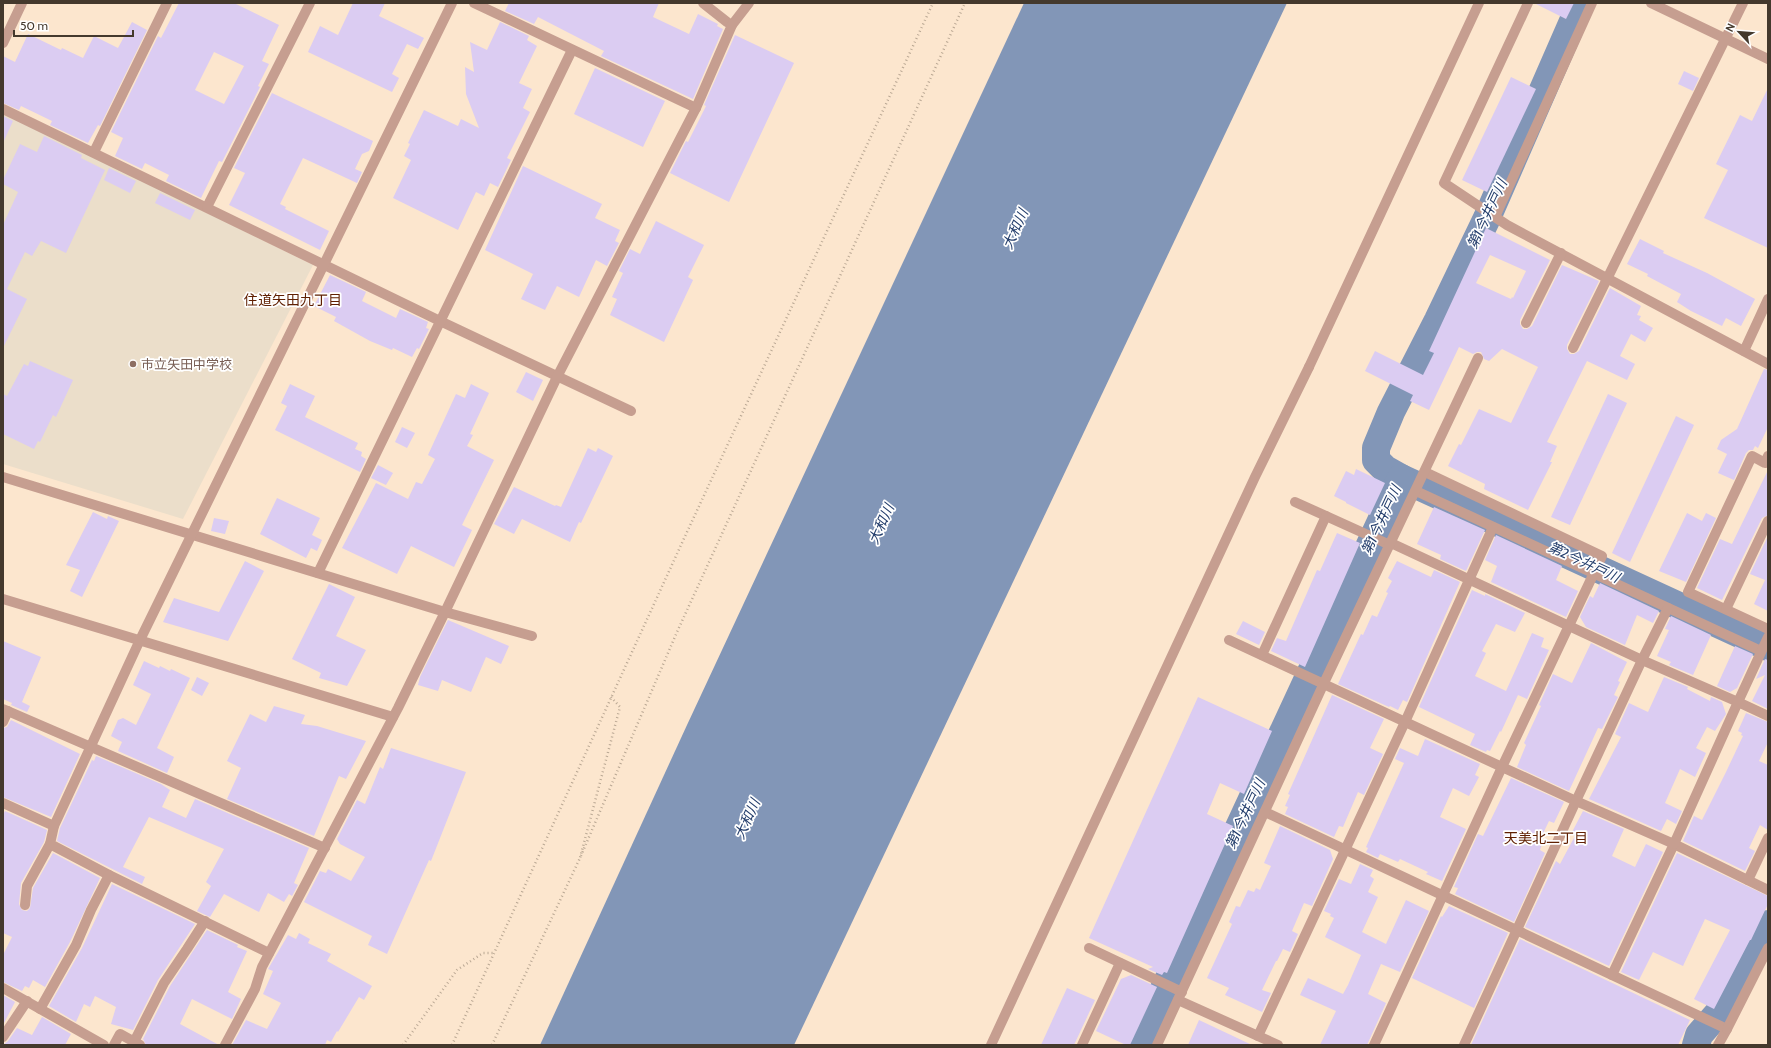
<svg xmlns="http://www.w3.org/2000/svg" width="1771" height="1048" viewBox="0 0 1771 1048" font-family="Cabin,'Noto Sans JP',sans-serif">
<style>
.education{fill:#ebdeca}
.water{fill:#8296b7}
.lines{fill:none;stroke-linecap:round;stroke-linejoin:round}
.river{stroke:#8296b7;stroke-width:28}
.building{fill:#dbccf2;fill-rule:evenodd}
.path{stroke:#baa894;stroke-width:2.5;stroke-dasharray:1 3;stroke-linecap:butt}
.pedestrian{stroke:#c69e90;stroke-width:10}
.minor{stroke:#c69e90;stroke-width:10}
.tertiary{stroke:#c69e90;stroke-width:10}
.education-dot{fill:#8d6e63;stroke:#fff;stroke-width:1.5}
.labels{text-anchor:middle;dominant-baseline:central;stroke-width:3.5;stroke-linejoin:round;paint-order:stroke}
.education-label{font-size:13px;fill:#785e54;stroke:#fff;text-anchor:start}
.water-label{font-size:14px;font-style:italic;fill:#243e6c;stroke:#fff}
.neighbourhood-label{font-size:14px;fill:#602002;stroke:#fff}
</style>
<rect width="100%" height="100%" fill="#fce6ce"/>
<!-- education -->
<polygon class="education" points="3,113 313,265 183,519 3,464"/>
<!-- water -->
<polygon class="water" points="1024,3 1287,3 794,1045 540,1045 687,725"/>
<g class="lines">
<!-- river -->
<g class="river">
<polyline points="1581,3 1487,218 1438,320 1391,412 1376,448 1376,460 1385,469 1401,478 1768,647"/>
<polyline points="1138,1045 1401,478"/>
<polyline points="1696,1045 1699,1035 1728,1002 1768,924"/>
</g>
</g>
<!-- building -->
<g class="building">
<path d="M179 3H234L279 25 262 61 269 64 258 86 260 87 222 162 219 161 201 198 166 181 169 175 145 163 142 169 115 156 123 138 111 132 158 36 161 38ZM214 52 244 66 224 104 195 90Z"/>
<polygon points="353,3 385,3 379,16 424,38 418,49 407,44 392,74 399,78 392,92 308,52 320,26 338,35"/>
<polygon points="509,3 659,3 653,17 689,34 698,14 718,24 717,26 723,29 693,99 601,56 604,51 538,17 534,24 505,11"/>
<polygon points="1534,3 1574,3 1566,19"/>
<polygon points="132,22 147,30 100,126 98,125 88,143 50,125 52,121 21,106 19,110 3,103 3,56 15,62 28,34 61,50 62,48 83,58 94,36 118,48"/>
<polygon points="500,22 529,36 527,40 537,46 519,83 532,89 523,108 530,112 507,158 511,160 498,187 490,183 484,196 476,192 458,230 393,198 411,160 404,156 410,144 408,143 424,110 458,126 461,119 479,128 466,94 465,67 474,72 470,42 487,50"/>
<polygon points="735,35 794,63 729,202 670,173 686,141 688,142 706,106 704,105"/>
<polygon points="595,68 665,101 643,147 574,114"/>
<polygon points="1684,71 1699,78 1693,91 1678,84"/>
<polygon points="1511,77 1536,89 1487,192 1462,180"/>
<polygon points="1768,88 1768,248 1704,218 1728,170 1716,164 1740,115 1752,121"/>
<polygon points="272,93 373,141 369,151 362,154 355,169 362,172 357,183 303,158 280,204 286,207 285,209 329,231 320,250 229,205 245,173 234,168"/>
<polygon points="3,116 13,121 3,143"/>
<polygon points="44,136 82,155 81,158 105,170 66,253 41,241 32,256 25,252 7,289 27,299 3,348 3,225 18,192 3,184 3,180 20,144 37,152"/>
<polygon points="523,166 602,204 595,218 620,230 615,241 619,243 607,266 596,260 579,297 557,286 545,310 521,299 533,274 485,250"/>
<polygon points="109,168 136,181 130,193 104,180"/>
<polygon points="160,193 195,210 190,220 155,203"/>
<polygon points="656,221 704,245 688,277 693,280 664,342 610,315 617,299 612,297 623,273 619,271 630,249 640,254"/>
<path d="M1486 228 1550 260 1520 320V324L1523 329H1527L1532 326 1562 265 1599 281 1567 345V349L1570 354H1574L1579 351 1610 288 1641 306 1637 315 1641 316 1639 320 1653 328 1645 342 1631 334 1620 356 1635 364 1627 380 1587 361 1547 442 1557 446 1550 462H1552L1528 510 1484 489 1485 484 1448 466 1459 444 1461 445 1479 409 1511 423 1538 367 1502 349 1489 361 1484 359 1481 352H1477L1473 354 1459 347 1429 410 1410 401 1413 395 1365 371 1375 351 1423 375 1434 353 1429 351ZM1490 255 1526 271 1513 298 1512 297 1511 299 1476 283Z"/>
<polygon points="1640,239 1664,251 1663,253 1707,273 1755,299 1741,326 1726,318 1722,326 1691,311 1677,302 1681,294 1647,276 1648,274 1627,264"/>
<polygon points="330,275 366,292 362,301 396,318 400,309 428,322 426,328 429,329 419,349 417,348 412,357 393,348 392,350 370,341 334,321 336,317 314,306"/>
<polygon points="30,361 73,380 56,417 53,415 40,442 38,441 34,449 3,434 3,394 7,396 24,364 28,366"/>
<polygon points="1764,369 1768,370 1768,427 1758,448 1755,446 1753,450 1749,450 1746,453 1734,480 1718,473 1727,454 1717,449 1721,440 1737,429"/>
<polygon points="526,372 543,380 533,401 516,392"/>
<polygon points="290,384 315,396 305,417 358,443 355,449 362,452 361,456 366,459 360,472 275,430 287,406 281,403"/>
<polygon points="471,384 489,393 470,434 473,435 467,446 494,460 462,525 472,530 454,567 411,546 397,574 342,548 376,483 408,499 416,482 422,484 435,459 428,455 456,394 465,398"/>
<polygon points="1608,394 1627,403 1570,525 1551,517"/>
<polygon points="1676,416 1694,425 1630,562 1612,553"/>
<polygon points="402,427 415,433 407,448 395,442"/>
<polygon points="588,448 596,452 598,448 613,456 581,523 579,522 570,542 522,519 514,534 494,524 514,487 555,506 556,505 561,507"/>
<polygon points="378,465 393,473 386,485 371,478"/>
<polygon points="1356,469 1385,483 1370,515 1346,503 1346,502 1334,496 1346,471 1354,475"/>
<polygon points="1768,470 1768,515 1762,518 1722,600 1697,588 1720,539 1732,544"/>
<polygon points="277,498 320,518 312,535 322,540 317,551 311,548 306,558 260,534"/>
<polygon points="1434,507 1485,530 1466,571 1440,559 1441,555 1417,544"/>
<polygon points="93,512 107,519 108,516 119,521 82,597 70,591 80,570 66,565"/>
<polygon points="1687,513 1702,521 1706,513 1716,518 1686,582 1659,571"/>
<polygon points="214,518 229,521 225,534 211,531"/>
<polygon points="1337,533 1360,543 1305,667 1271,651 1277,638 1286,641 1317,570 1320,571"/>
<polygon points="1496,535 1562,566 1556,580 1578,591 1566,617 1491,582 1497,566 1485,560"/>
<polygon points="1768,536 1768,611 1754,604 1765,580 1750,574"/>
<polygon points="245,561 264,571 228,641 163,622 174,598 219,612"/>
<polygon points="1397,561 1431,577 1434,570 1460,582 1407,702 1403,700 1398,710 1390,706 1389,707 1338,684 1361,634 1363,635 1372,615 1377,617 1388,593 1386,592 1392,581 1388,578"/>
<polygon points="1600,583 1659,611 1653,623 1637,615 1625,645 1586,627 1580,617 1590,596 1593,598"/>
<polygon points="329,584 355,597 336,636 366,650 347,686 319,678 321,673 292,659"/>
<polygon points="1472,590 1485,596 1485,594 1525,613 1515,632 1496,624 1482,651 1486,653 1475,676 1506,691 1532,633 1544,638 1541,647 1549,650 1527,699 1518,695 1501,732 1500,731 1490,751 1487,750 1486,752 1470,745 1475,734 1419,707"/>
<polygon points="1671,616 1711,635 1693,675 1669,665 1671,662 1657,656 1669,630 1665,629"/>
<polygon points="448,620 509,646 501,664 486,657 471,692 442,680 438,691 418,685 420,677"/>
<polygon points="1243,621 1265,632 1259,645 1236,634"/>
<polygon points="3,641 41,657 22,702 30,706 27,712 11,705 12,703 3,699"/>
<polygon points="1591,643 1627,662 1618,681 1620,682 1614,695 1618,697 1602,729 1598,728 1569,791 1517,767 1526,745 1524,743 1541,706 1539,705 1553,674 1572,683"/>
<polygon points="1735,646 1753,654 1737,688 1730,692 1717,686"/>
<polygon points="1765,659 1768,660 1768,709 1752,701 1765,675 1756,679"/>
<polygon points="144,661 159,668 160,666 170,671 171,669 190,678 157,748 174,757 167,773 118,751 122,742 111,736 118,720 123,718 136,725 151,694 133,685"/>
<polygon points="197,677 209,683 202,696 191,690"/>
<polygon points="1664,677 1688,687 1687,689 1710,701 1711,697 1722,702 1726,714 1715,731 1707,727 1696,748 1706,753 1695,777 1680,769 1665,803 1682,811 1676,824 1667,819 1661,831 1589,799 1621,737 1615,734 1629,703 1648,712"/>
<polygon points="1332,695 1384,719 1370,748 1383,754 1364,795 1358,792 1343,827 1339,826 1334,837 1285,814 1288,807 1285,806 1290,795 1288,794"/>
<polygon points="1198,697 1272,731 1244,794 1220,783 1207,814 1233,826 1167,973 1164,972 1162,975 1148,969 1153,967 1089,938"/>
<polygon points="274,706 305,715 301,724 317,726 366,741 346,779 339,776 314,836 227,799 241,768 227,761 250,714 266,722"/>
<polygon points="1746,713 1768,722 1768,742 1759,761 1768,765 1768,830 1760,825 1749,848 1755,851 1745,871 1683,841 1694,816 1702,820 1726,772 1743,736 1741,735 1742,733 1738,731"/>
<polygon points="11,720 80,754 51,817 3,797 3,728 7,727"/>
<polygon points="1425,739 1480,764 1475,775 1479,777 1469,796 1453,788 1440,817 1466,829 1442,881 1426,874 1428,872 1400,859 1398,862 1380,854 1378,858 1366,852 1368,848 1366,847 1404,763 1395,759 1400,748 1418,756"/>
<polygon points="391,748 466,772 431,861 429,860 387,954 368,945 372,936 304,902 320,871 326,873 328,869 351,881 365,857 340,844 337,839 357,800 365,804 380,767 383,769"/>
<polygon points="96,756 161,784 170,790 162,807 186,818 195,799 309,848 294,883 298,885 292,896 289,894 284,902 268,893 259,912 224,894 210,917 197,911 211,886 206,882 224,849 149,817 123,867 145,877 142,884 57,841 60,828 92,760 94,761"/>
<polygon points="1511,778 1564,802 1554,823 1549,821 1539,842 1542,844 1540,850 1545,853 1514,922 1455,894 1458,888 1454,887 1478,834 1483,836"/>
<polygon points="5,811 47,830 44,842 21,883 19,904 22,910 27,911 30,908 33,888 53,853 100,878 70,942 45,987 33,980 29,988 25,986 22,991 3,982 3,955 12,937 3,933 3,815"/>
<polygon points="1583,811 1624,829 1612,856 1635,867 1646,844 1663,852 1609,966 1525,927 1556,861 1560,864 1575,836 1571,834"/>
<polygon points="1280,826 1330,850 1333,859 1312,906 1304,903 1292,931 1298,934 1290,952 1283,949 1277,961 1276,961 1262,990 1271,993 1262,1012 1225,995 1229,988 1207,978 1232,924 1229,922 1236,906 1240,907 1248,890 1254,892 1256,888 1260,890 1271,866 1264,863"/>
<polygon points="1677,853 1768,896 1768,904 1751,940 1750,940 1714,1009 1694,999 1730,930 1705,919 1683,966 1653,952 1639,980 1621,972"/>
<polygon points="1360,864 1373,870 1370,876 1374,879 1368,892 1378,897 1362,932 1386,944 1406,900 1429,911 1400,972 1381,964 1368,994 1386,1003 1367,1045 1320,1045 1336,1011 1300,995 1308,978 1343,994 1348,985 1361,955 1325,937 1334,918 1330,916 1331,914 1324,911 1339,879 1351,884"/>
<polygon points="112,884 195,924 158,980 133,1030 111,1024 116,1007 95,996 90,1007 84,1004 76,1022 49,1006 82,948"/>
<polygon points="1449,906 1508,933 1474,1008 1412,978 1441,916 1442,917"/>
<polygon points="207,930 238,945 237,947 247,951 228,992 241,999 232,1019 192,999 180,1024 219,1045 146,1045 143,1039 170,986"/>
<polygon points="299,933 310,939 308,943 331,954 327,961 372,986 364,1000 359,997 338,1032 337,1031 331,1042 327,1040 325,1045 232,1045 246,1020 267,1029 281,1003 263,994 273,971 268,969 288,935 296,939"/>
<polygon points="1520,939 1690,1020 1678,1045 1471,1045"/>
<polygon points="1131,975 1157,987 1130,1045 1126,1045 1096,1031 1121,979"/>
<polygon points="1067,988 1095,1000 1074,1045 1041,1045"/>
<polygon points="3,995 15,1002 3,1025"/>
<polygon points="42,1017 71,1034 65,1045 3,1045 8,1041 17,1028 32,1035"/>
<polygon points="1199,1020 1252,1045 1188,1045"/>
</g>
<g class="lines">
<!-- path -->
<g class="path">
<polyline points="611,697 620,707 580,858 677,632 965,3"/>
<polyline points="403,1045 457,970 483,953 493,953"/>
<polyline points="452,1045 687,532 933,3"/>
<polyline points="492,1045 580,858"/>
</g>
<!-- pedestrian -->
<polyline class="pedestrian" points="991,1045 1255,477 1309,367"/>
<!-- minor -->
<g class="minor">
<polyline points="474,3 696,108"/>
<polyline points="703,3 727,22 732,25"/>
<polyline points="1528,3 1444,183 1507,225 1768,364"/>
<polyline points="1651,3 1768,59"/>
<polyline points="3,43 22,3"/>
<polyline points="3,109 440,321 631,411"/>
<polyline points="94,152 167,3"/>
<polyline points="207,207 310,3"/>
<polyline points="1495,217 1592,3"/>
<polyline points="1526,323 1561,253"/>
<polyline points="1573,348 1743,3"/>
<polyline points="1744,351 1768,299"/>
<polyline points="1309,367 1479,3"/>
<polyline points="1768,456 1765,463 1752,456 1688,592 1768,629"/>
<polyline points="3,477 445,612 532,636"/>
<polyline points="1416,491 1761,651"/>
<polyline points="1295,502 1390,545"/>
<polyline points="1391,543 1642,660 1668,608"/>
<polyline points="318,573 572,50"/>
<polyline points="1726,609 1768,521"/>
<polyline points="1229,640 1502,767 1602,556 1425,472"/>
<polyline points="1262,655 1326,516"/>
<polyline points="3,709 325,848"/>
<polyline points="3,722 8,711"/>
<polyline points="3,803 54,826"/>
<polyline points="1265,812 1727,1029 1718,1045"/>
<polyline points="1748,880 1768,838"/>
<polyline points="25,905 27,886 50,844"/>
<polyline points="1089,948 1182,992"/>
<polyline points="269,953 109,875 50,844 54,826 139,642 452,3"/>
<polyline points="1612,975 1674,844 1768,890"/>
<polyline points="3,988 104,1045"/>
<polyline points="1178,1000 1278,1045"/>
<polyline points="40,1009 76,945 91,910 109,875"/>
<polyline points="1727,1029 1768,948"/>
<polyline points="1258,1036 1405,722 1493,527"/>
<polyline points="3,1037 27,1001"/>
<polyline points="134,1042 164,983 187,949 205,921"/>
<polyline points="114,1045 120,1034 140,1045"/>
<polyline points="225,1045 255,989 262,967 398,708 445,612 557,377 696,108 732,25 749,3"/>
<polyline points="1082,1045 1120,963"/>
<polyline points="1374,1045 1502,767 1576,801 1642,660 1738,702 1768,637"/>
<polyline points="1464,1045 1576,801 1674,844 1738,702 1768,716"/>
</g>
<!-- tertiary -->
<g class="tertiary">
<polyline points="3,599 393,717"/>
<polyline points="1157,1045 1324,683 1478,358"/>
</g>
</g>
<!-- markers -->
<circle class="education-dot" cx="133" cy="364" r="4"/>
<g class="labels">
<!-- education labels -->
<g class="education-label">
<text x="141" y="364">市立矢田中学校</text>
</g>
<!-- water labels -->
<g class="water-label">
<text transform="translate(1487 214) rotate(-65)">第1今井戸川</text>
<text transform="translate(1015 229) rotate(-66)">大和川</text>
<text transform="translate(1381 520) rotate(-65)">第1今井戸川</text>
<text transform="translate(881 524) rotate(-66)">大和川</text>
<text transform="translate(1584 562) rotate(25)">第2今井戸川</text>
<text transform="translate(1245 814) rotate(-65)">第1今井戸川</text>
<text transform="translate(747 819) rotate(-66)">大和川</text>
</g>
<!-- neighbourhood labels -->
<g class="neighbourhood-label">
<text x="293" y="300">住道矢田九丁目</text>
<text x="1546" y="838">天美北二丁目</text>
</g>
</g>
<!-- border -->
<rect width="1771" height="1048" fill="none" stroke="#44392d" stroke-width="8"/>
<!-- north arrow -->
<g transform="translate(1739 32) rotate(296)" stroke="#ffffff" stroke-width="3" paint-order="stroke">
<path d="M0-3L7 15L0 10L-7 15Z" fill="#44392d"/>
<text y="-6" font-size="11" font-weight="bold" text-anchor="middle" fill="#44392d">N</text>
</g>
<!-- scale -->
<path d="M14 30v6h119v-6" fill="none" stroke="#44392d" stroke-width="2"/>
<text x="20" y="30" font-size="12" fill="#44392d" stroke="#ffffff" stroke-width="3" paint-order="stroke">50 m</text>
</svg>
